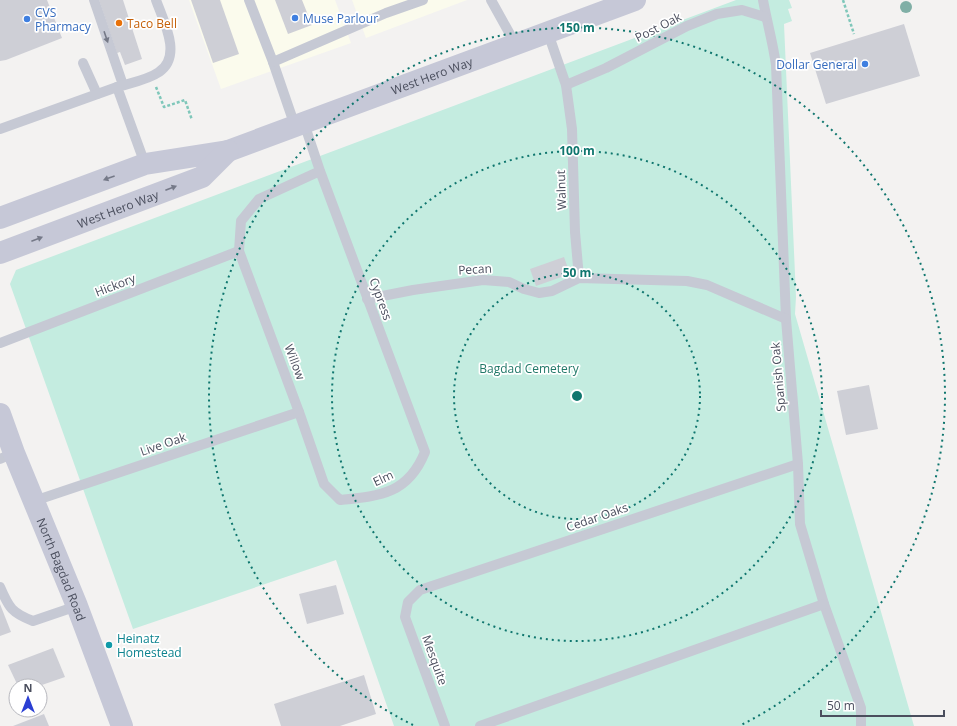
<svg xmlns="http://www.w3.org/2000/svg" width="957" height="726" viewBox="0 0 957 726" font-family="'Open Sans',sans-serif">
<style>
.commercial{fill:#fbfbed}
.green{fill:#c4ece0}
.building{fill:#cecfd6}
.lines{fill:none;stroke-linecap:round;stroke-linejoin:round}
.path{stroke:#7fc7ba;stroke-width:2.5;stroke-dasharray:3 2;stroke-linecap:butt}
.service{stroke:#c6c9d4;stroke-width:10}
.secondary{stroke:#c6c8d7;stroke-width:22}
.tree{fill:#80afa6}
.oneway{fill:#757987}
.oneway2{fill:#757988}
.ring{fill:none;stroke:#0f766e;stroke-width:2;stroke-dasharray:2 4}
.shop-dot{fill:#3f7fe0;stroke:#fff;stroke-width:1.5}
.food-dot{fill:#e8710a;stroke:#fff;stroke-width:1.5}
.culture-dot{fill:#0f9aa8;stroke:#fff;stroke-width:1.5}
.labels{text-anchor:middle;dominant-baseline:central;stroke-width:3.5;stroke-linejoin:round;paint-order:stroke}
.shop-label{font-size:12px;fill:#366cbe;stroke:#fff;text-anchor:start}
.food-label{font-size:12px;fill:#c56008;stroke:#fff;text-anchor:start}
.street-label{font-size:12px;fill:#4a4e5d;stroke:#fff}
.park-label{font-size:12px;fill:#217868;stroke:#fff}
.culture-label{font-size:12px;fill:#0d838f;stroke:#fff;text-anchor:start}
.centre{fill:#0f766e;stroke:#fff;stroke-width:2}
.ring-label{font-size:12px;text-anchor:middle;font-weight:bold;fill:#0f766e;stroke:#fff;stroke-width:3.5;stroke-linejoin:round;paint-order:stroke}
</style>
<rect width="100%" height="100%" fill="#f3f2f1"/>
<!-- commercial -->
<g class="commercial">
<polygon points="189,0 335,0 351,43 221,89"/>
<polygon points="352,0 467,0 366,38"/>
</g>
<!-- green -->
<polygon class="green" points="736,0 789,0 792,8 788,9 792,21 784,24 796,297 795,314 914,726 394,726 336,560 133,629 10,284 16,270"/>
<!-- building -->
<g class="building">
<polygon points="0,0 47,0 62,38 6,60 0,61"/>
<polygon points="99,0 123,0 142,59 125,65 120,52 117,53"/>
<polygon points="191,0 220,0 239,54 213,63"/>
<polygon points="275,0 302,0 312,25 288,34"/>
<polygon points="904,24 920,76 826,104 810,53"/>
<polygon points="564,257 570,274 536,286 530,269"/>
<polygon points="869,385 878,429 846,435 837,391"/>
<polygon points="336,585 344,614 307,624 299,594"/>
<polygon points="0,604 11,632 0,636"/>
<polygon points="53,648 65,677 39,686 18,686 8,665"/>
<polygon points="364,675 376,714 340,726 281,726 274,704"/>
<polygon points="44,714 49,726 13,726"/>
</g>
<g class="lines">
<!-- path -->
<g class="path">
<polyline points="843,0 854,34"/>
<polyline points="156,87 164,107 185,100 192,120"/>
</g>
<!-- service -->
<g class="service">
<polyline points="94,0 123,85"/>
<polyline points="249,0 273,62 295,126"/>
<polyline points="491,0 516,45"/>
<path d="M763 0C767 22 773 43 776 65L786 319 798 464 800 524 824 604 861 708V726"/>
<polyline points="548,33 566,85 572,129 575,232 579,278"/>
<polyline points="273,62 386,13 423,0"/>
<polyline points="83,63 97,94"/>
<polyline points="566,85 606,68 687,26 717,14 742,10 765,17"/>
<path d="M304 123 320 171 425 452C408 494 380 496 340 500L324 484 299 412 239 251 241 221 259 199 320 171"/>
<polyline points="0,129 117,87"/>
<path d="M145 164 117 87C130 83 148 80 159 72 183 56 163 20 156 0"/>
<polyline points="367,299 413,290 483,280 509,282 524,289 539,293 552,291 579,278 687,281 707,285 786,319"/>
<polyline points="0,343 239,251"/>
<polyline points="0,459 14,453"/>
<polyline points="34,501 299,412"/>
<path d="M0 587C9 608 12 613 33 621L77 606"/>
<polyline points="445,726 405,617 408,602 420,590 798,464"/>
<polyline points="480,726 824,604"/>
</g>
<!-- secondary -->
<g class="secondary">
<path id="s1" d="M0 218 145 164 228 151 635 0"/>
<path id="s2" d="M0 253 202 177 228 151"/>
<path id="s3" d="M0 414 14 453 77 606 122 726"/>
</g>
</g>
<!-- trees -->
<circle class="tree" cx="906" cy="7" r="6"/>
<!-- one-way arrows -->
<defs><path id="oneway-solid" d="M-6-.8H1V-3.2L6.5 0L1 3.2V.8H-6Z"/></defs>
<use class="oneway" href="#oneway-solid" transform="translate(106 37) rotate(71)"/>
<g class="oneway2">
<use href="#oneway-solid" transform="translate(109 178) rotate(160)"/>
<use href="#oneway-solid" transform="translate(171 188) rotate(-21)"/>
<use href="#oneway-solid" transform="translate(37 239) rotate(-21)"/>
</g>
<!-- distance rings -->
<g class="ring">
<circle cx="577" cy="396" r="123"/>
<circle cx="577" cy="396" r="245"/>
<path d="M413 725A368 368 0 1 1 741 725"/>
</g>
<!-- markers -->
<g class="shop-dot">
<circle cx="295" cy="18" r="4"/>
<circle cx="27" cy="19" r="4"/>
<circle cx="865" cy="64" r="4"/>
</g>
<circle class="food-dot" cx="119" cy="23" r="4"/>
<circle class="culture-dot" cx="109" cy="645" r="4"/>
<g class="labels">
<!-- shop labels -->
<g class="shop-label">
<text x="35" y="12">CVS<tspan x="35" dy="14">Pharmacy</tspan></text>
<text x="303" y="18">Muse Parlour</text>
<text x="857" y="64" text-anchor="end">Dollar General</text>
</g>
<!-- food labels -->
<g class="food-label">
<text x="127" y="23">Taco Bell</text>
</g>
<!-- street labels -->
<g class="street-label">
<text transform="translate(658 27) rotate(-27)">Post Oak</text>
<text stroke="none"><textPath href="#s1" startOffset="456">West Hero Way</textPath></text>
<text transform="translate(561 190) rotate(-92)">Walnut</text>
<text stroke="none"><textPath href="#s2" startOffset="126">West Hero Way</textPath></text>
<text transform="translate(475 269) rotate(-3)">Pecan</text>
<text transform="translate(115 285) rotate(-21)">Hickory</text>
<text transform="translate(381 299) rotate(70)">Cypress</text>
<text transform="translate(295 362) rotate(69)">Willow</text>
<text transform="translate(778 377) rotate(-95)">Spanish Oak</text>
<text transform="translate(163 444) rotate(-19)">Live Oak</text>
<text transform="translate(383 478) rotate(-25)">Elm</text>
<text transform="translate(597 517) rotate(-19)">Cedar Oaks</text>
<text stroke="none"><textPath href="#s3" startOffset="167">North Bagdad Road</textPath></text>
<text transform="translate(435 660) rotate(70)">Mesquite</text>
</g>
<!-- park labels -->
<g class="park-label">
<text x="529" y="368">Bagdad Cemetery</text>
</g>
<!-- culture labels -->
<g class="culture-label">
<text x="117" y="638">Heinatz<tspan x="117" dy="14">Homestead</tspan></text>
</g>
</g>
<circle cx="577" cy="396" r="6" class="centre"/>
<g class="ring-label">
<text x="577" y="32">150 m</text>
<text x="577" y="155">100 m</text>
<text x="577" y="277">50 m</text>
</g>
<!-- north arrow -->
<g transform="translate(28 698)"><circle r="19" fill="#ffffff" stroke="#b7b8be"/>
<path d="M0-3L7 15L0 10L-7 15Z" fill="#2b3fd3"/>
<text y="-6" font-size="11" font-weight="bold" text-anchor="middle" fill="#4a4e5d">N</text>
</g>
<!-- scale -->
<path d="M821 710v6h123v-6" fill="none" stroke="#4a4e5d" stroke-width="2"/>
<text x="827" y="710" font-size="12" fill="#4a4e5d" stroke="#ffffff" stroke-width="3" paint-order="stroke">50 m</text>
</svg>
